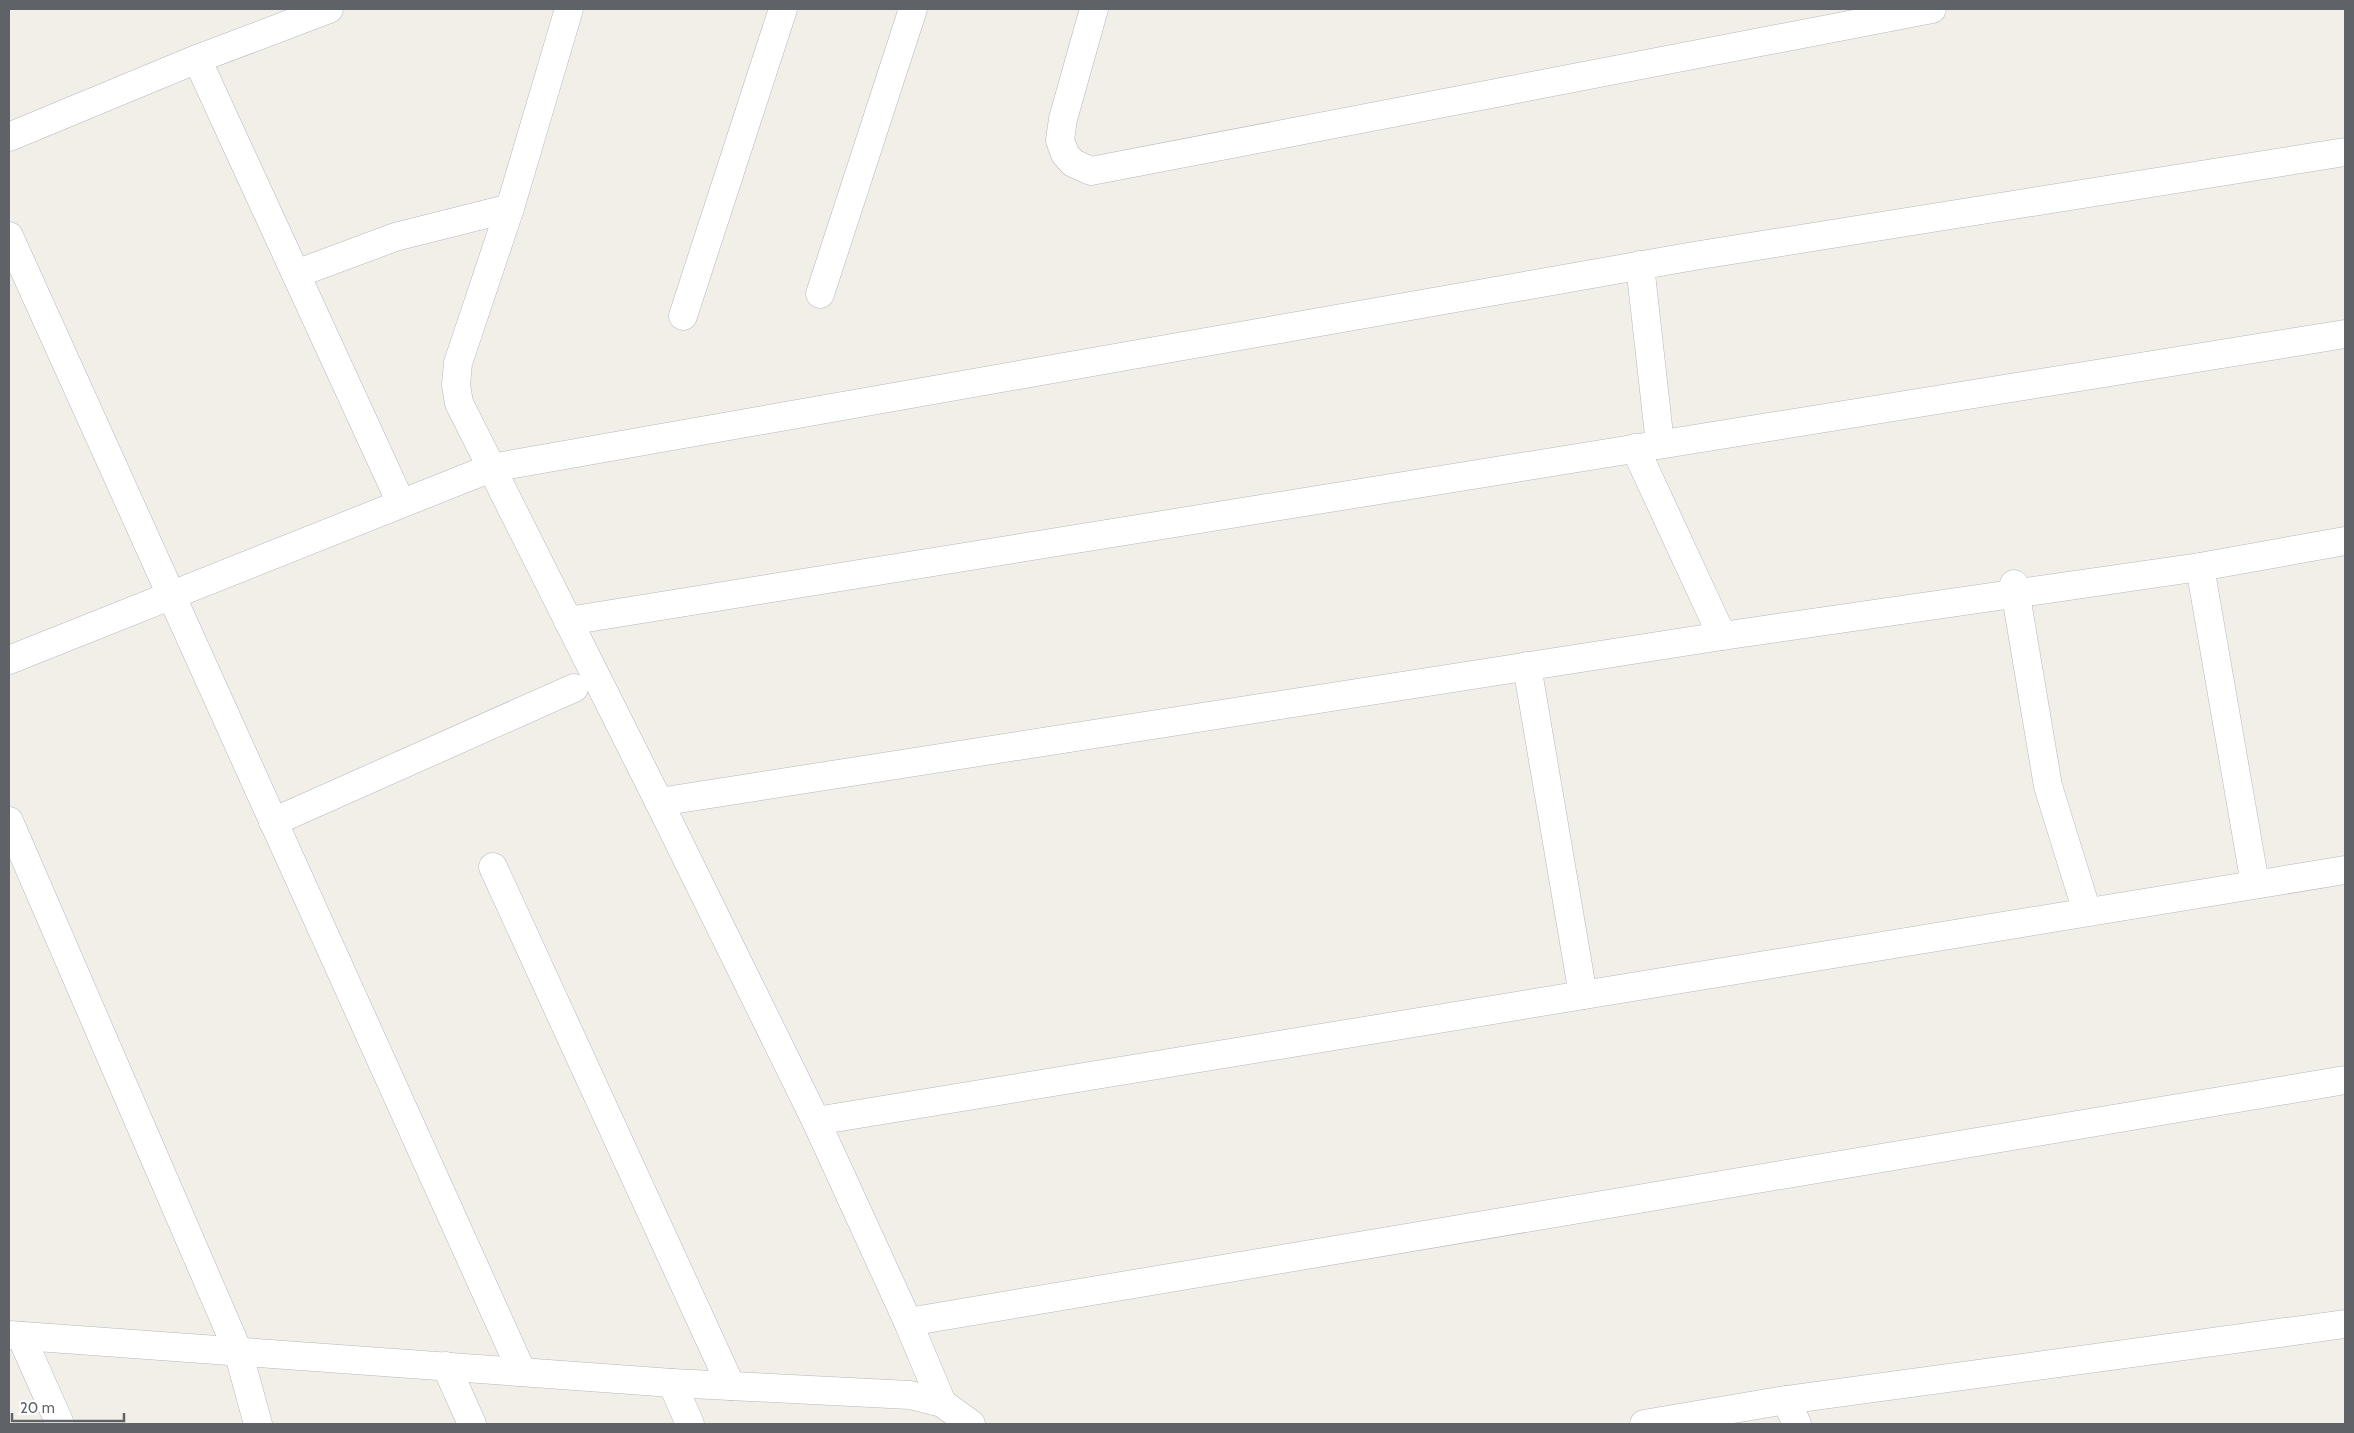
<svg xmlns="http://www.w3.org/2000/svg" width="2354" height="1433" viewBox="0 0 2354 1433" font-family="Cabin,sans-serif">
<style>
.lines{fill:none;stroke-linecap:round;stroke-linejoin:round}
.minor-casing{stroke:#b5b8bc;stroke-width:29}
.minor{stroke:#fff;stroke-width:28}
</style>
<rect width="100%" height="100%" fill="#f1efe8"/>
<g class="lines">
<defs>
<g id="minor">
<polyline points="569,9 510,208 458,363 456,385 459,403 659,802 816,1121 908,1322 942,1403"/>
<polyline points="1094,9 1063,119 1060,140 1065,154 1073,163 1091,171 1932,9"/>
<polyline points="197,59 401,503"/>
<polyline points="9,137 197,59 329,9"/>
<polyline points="9,236 522,1372"/>
<polyline points="1640,265 1660,444"/>
<polyline points="296,274 395,237 510,208"/>
<polyline points="820,294 913,9"/>
<polyline points="683,316 783,9"/>
<polyline points="1635,448 1722,636"/>
<polyline points="2200,567 2255,884"/>
<polyline points="2014,584 2048,786 2087,912"/>
<polyline points="568,621 2345,334"/>
<polyline points="9,660 491,468 1694,256 2345,152"/>
<polyline points="1527,666 1583,995"/>
<polyline points="659,802 1722,636 2200,567 2345,541"/>
<polyline points="9,821 238,1351 258,1424"/>
<polyline points="273,822 574,688"/>
<polyline points="493,867 731,1386"/>
<polyline points="816,1121 2345,870"/>
<polyline points="908,1322 2345,1080"/>
<polyline points="9,1335 672,1383 910,1395 942,1403 971,1424"/>
<polyline points="21,1336 60,1424"/>
<polyline points="446,1366 472,1424"/>
<polyline points="672,1383 690,1424"/>
<polyline points="1786,1400 1797,1424"/>
<polyline points="1644,1424 1786,1400 2345,1324"/>
</g>
</defs>
<!-- minor casing -->
<use href="#minor" class="minor-casing"/>
<!-- minor -->
<use href="#minor" class="minor"/>
</g>
<!-- border -->
<rect width="2354" height="1433" fill="none" stroke="#5f6368" stroke-width="20"/>
<!-- scale -->
<path d="M12 1413v8h112v-8" fill="none" stroke="#5f6368" stroke-width="2.5"/>
<text x="20" y="1413" font-size="15" fill="#5f6368" stroke="#ffffff" stroke-width="4" paint-order="stroke">20 m</text>
</svg>
